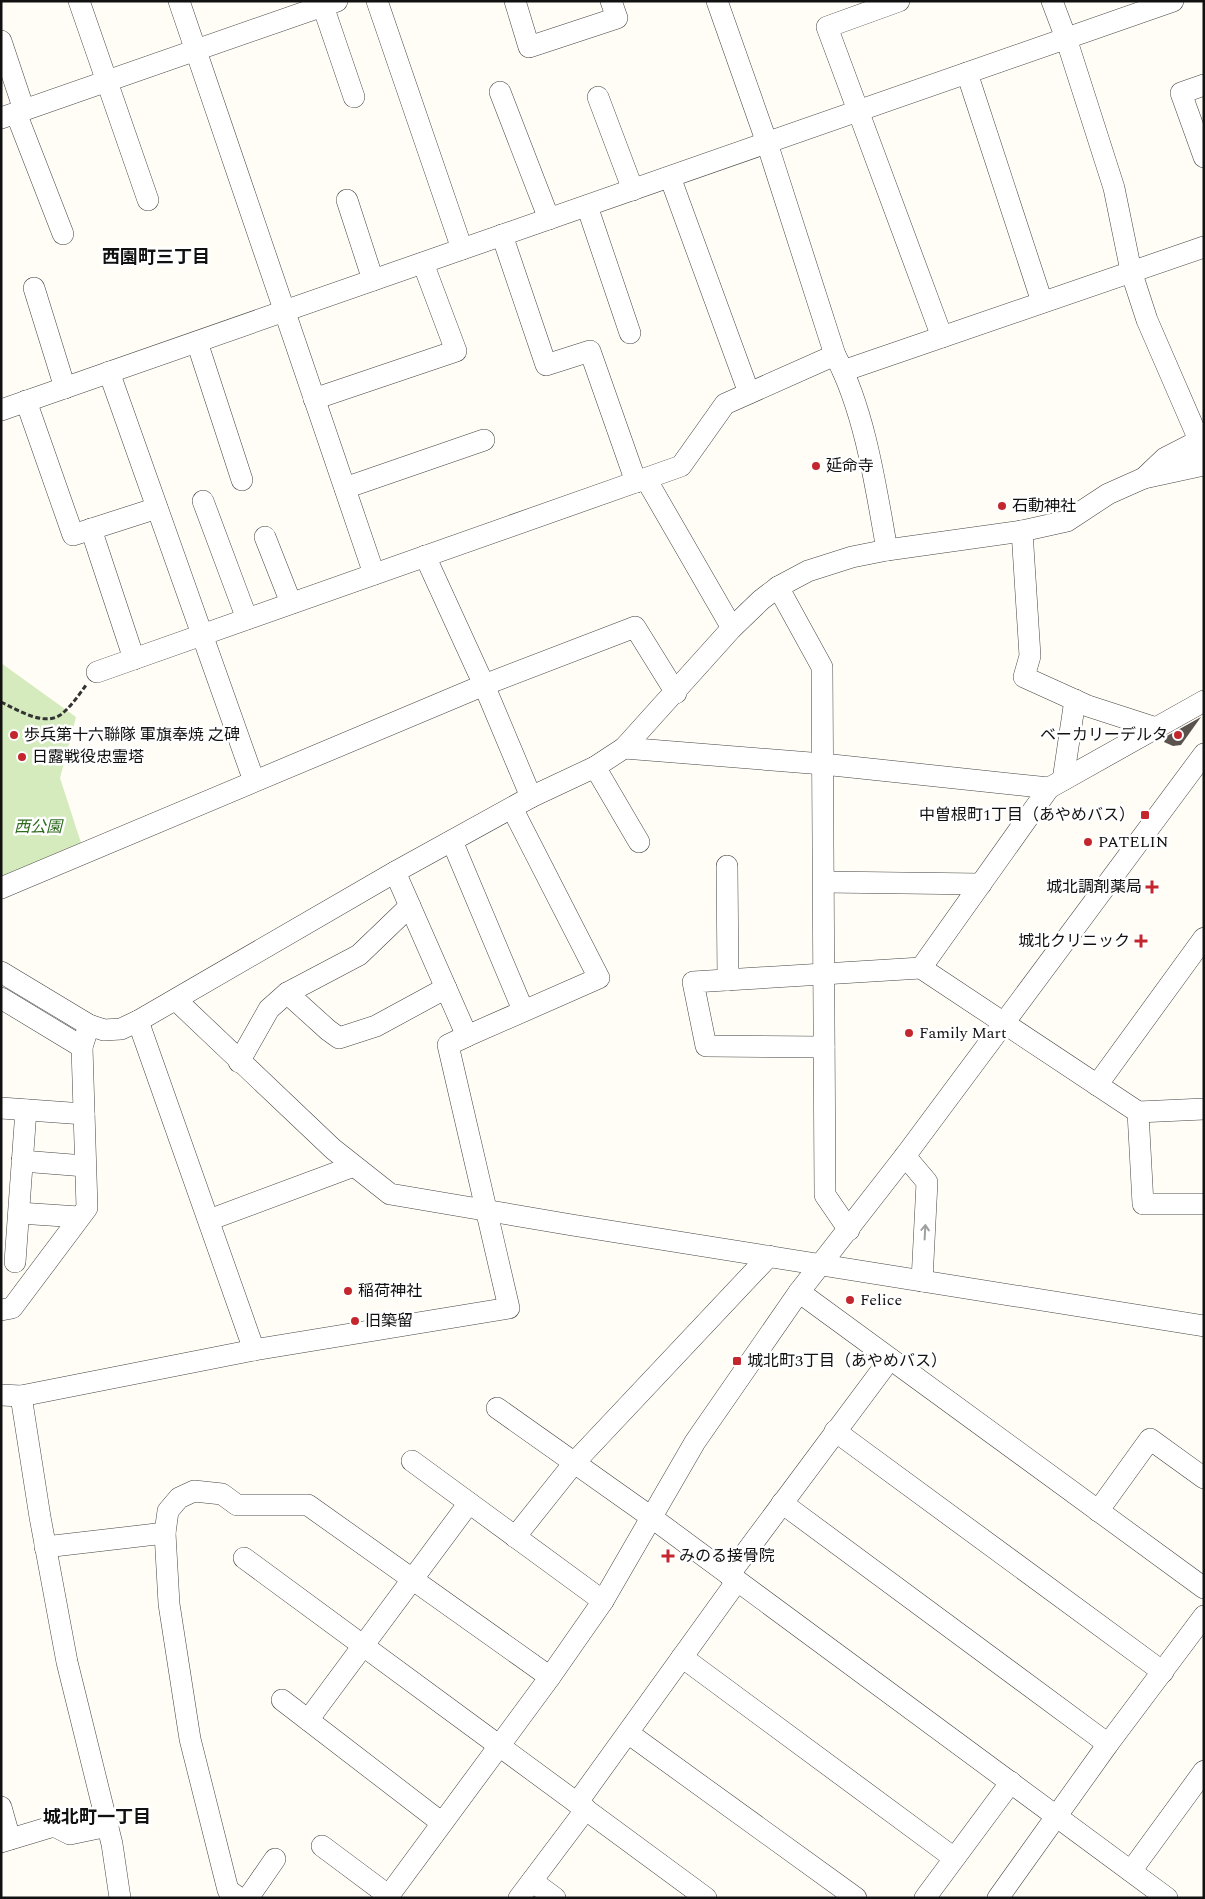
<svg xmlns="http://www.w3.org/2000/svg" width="1205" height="1899" viewBox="0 0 1205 1899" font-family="Spectral,'Noto Sans JP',serif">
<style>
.green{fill:#d5ebbd}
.building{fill:#5a524d}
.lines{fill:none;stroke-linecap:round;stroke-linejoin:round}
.minor-casing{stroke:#444;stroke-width:22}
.path{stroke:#333;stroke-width:3;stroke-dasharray:5 2.5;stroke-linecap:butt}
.minor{stroke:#fff;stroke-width:21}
.oneway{stroke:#a0a0a0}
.poi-dot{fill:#c4262e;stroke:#fff;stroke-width:2}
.labels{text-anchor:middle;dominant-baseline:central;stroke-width:5;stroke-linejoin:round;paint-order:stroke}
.poi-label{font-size:16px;fill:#111;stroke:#fff;text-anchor:start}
.park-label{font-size:16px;font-style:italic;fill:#2f6b1f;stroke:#fff}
.neighbourhood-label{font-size:18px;font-weight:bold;fill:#111;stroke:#fff}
</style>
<rect width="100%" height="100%" fill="#fffdf5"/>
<!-- green -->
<polygon class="green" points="1,663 76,717 60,778 83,849 1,883"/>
<!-- building -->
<polygon class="building" points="1201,717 1181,745 1173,746 1164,742 1167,736"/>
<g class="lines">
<defs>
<g id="minor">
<polyline points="79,1 148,200"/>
<polyline points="179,1 374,574"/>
<polyline points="377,1 462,249"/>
<polyline points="515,1 529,47 617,18 611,1"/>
<path d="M717 1 767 143 835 355C865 411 876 488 887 550"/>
<polyline points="899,1 827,27 942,337"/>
<polyline points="1052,1 1066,38 1114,188 1131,271 1147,320 1199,440 1198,465"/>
<polyline points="323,6 354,97"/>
<polyline points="1,41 24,110"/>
<polyline points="967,73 1042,302"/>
<polyline points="1204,85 1181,93 1204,157"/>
<polyline points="500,92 549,219"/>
<polyline points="598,97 633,190"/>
<polyline points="16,113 63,234"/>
<polyline points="1,118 337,1"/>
<polyline points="670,177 749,393"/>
<polyline points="347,200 373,280"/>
<polyline points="587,206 630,333"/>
<polyline points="502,235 546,365 590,351 636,482"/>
<polyline points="34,288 65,388"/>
<polyline points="197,342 242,480"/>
<polyline points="843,371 1204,247"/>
<polyline points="109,372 254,781"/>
<polyline points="314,399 456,351 423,263"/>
<polyline points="26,401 73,535 157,508"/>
<polyline points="1,410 1173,1"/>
<polyline points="1144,478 1165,458 1204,438"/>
<polyline points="646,479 732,628"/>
<polyline points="345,488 484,440"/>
<polyline points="203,501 247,619"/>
<polyline points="91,529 134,659"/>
<polyline points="1022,531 1030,656 1024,677 1088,706 1156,728"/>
<polyline points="265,537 291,603"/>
<polyline points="425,556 484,685 531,797"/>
<polyline points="778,587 822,667 825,1195 849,1230"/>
<polyline points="97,672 681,466 725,404 835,355"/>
<polyline points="624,748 823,764 1049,788 1204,701"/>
<polyline points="595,767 639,842"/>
<polyline points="1063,780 1075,700"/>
<polyline points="452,841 523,1010"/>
<polyline points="727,866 728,980"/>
<polyline points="824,882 981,884"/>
<polyline points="1,888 484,685 635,627 676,693"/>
<polyline points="921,968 1049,788"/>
<polyline points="1,972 89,1025 104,1030 121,1029 138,1021 395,872 531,797 595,767 624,748 732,628 761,600 778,587 808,571 852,557 887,550 1022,531 1067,521 1108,494 1144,478 1204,465"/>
<polyline points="287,993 328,1030 339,1038 376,1026 446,988"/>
<polyline points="1,998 82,1047"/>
<polyline points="176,1000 333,1149 390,1194 572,1225 1204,1326"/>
<polyline points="138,1021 254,1350"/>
<polyline points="467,1036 599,978 512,808"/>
<polyline points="824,1047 706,1046 693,982 921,968 1138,1112 1143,1204 1204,1204"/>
<polyline points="239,1062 269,1009 287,993 359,955 410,906"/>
<polyline points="1097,1085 1204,938"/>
<polyline points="1,1108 84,1114"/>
<polyline points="1138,1112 1204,1109"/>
<polyline points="905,1156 927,1182 922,1281"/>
<polyline points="22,1161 85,1166"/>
<polyline points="19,1213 79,1217"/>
<polyline points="209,1220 354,1166"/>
<polyline points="15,1262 26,1110"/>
<polyline points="799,1292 1204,1588"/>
<polyline points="1,1310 12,1308 87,1208 82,1047 89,1025"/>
<polyline points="1,1395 21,1396 254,1350 509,1308 448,1045 467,1036 395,872"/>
<polyline points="21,1396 40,1517 67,1662 112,1844 120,1898"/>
<polyline points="497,1408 651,1517 1167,1898"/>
<polyline points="835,1431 1163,1672"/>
<polyline points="412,1461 603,1601"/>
<polyline points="782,1503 1108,1744"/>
<polyline points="1098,1511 1150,1439 1204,1478"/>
<polyline points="515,1537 574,1463 769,1256"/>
<polyline points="45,1547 165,1533"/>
<polyline points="244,1558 706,1898"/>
<polyline points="729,1575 890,1359"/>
<polyline points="682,1657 954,1858"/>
<polyline points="282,1700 442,1823"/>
<polyline points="308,1720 469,1503"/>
<polyline points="628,1733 856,1898"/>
<polyline points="577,1803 737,1581"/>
<polyline points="1,1807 10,1839"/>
<polyline points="1,1842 54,1826 70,1834 108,1826"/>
<polyline points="322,1846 389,1896"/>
<polyline points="1131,1871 1204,1771"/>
<polyline points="532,1881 555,1898"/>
<polyline points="239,1898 228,1890 190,1739 169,1604 165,1533 168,1511 179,1498 194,1491 222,1494 237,1505 308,1505 550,1677"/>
<polyline points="248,1898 275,1859"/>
<polyline points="387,1898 550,1677 603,1601 695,1442 799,1292 905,1156 1204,754"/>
<polyline points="519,1898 586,1809"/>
<polyline points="925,1898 1011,1782"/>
<polyline points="998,1898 1108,1744 1204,1616"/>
</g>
</defs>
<!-- minor casing -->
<use href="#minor" class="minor-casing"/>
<!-- path -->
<path class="path" d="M1 702C18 710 47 729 64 712 73 704 80 693 87 684"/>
<!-- minor -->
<use href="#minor" class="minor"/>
</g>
<!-- one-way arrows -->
<defs><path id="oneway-shaft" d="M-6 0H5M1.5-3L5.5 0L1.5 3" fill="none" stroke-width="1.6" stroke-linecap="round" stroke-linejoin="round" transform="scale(1.25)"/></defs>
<use class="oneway" href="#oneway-shaft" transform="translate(925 1232) rotate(-87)"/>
<!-- markers -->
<g class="poi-dot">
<circle cx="816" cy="466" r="5"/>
<circle cx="1002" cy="506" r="5"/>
<circle cx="14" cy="735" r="5"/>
<circle cx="1178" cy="735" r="5"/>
<circle cx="22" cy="757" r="5"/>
<rect x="1140" y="810" width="10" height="10" rx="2.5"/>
<circle cx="1088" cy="842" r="5"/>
<path d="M1149.5 879.5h5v5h5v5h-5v5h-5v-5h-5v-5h5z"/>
<path d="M1138.5 933.5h5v5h5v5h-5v5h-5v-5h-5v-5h5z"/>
<circle cx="909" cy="1033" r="5"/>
<circle cx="348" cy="1291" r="5"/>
<circle cx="850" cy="1300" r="5"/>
<circle cx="355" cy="1321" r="5"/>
<rect x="732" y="1356" width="10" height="10" rx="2.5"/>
<path d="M665.5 1548.5h5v5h5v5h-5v5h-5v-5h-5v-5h5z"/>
</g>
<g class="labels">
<!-- poi labels -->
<g class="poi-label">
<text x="826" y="466">延命寺</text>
<text x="1012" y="506">石動神社</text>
<text x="24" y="735">歩兵第十六聯隊 軍旗奉焼 之碑</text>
<text x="1168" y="735" text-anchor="end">ベーカリーデルタ</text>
<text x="32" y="757">日露戦役忠霊塔</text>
<text x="1135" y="815" text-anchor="end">中曽根町1丁目（あやめバス）</text>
<text x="1098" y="842">PATELIN</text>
<text x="1142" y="887" text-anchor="end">城北調剤薬局</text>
<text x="1130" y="941" text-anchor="end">城北クリニック</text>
<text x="919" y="1033">Family Mart</text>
<text x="358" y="1291">稲荷神社</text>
<text x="860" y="1300">Felice</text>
<text x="365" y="1321">旧築留</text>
<text x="747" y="1361">城北町3丁目（あやめバス）</text>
<text x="679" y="1556">みのる接骨院</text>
</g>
<!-- park labels -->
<g class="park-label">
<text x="38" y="827">西公園</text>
</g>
<!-- neighbourhood labels -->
<g class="neighbourhood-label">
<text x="156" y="257">西園町三丁目</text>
<text x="97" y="1817">城北町一丁目</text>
</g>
</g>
<!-- border -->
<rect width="1205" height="1899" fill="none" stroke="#111111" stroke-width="5"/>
</svg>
